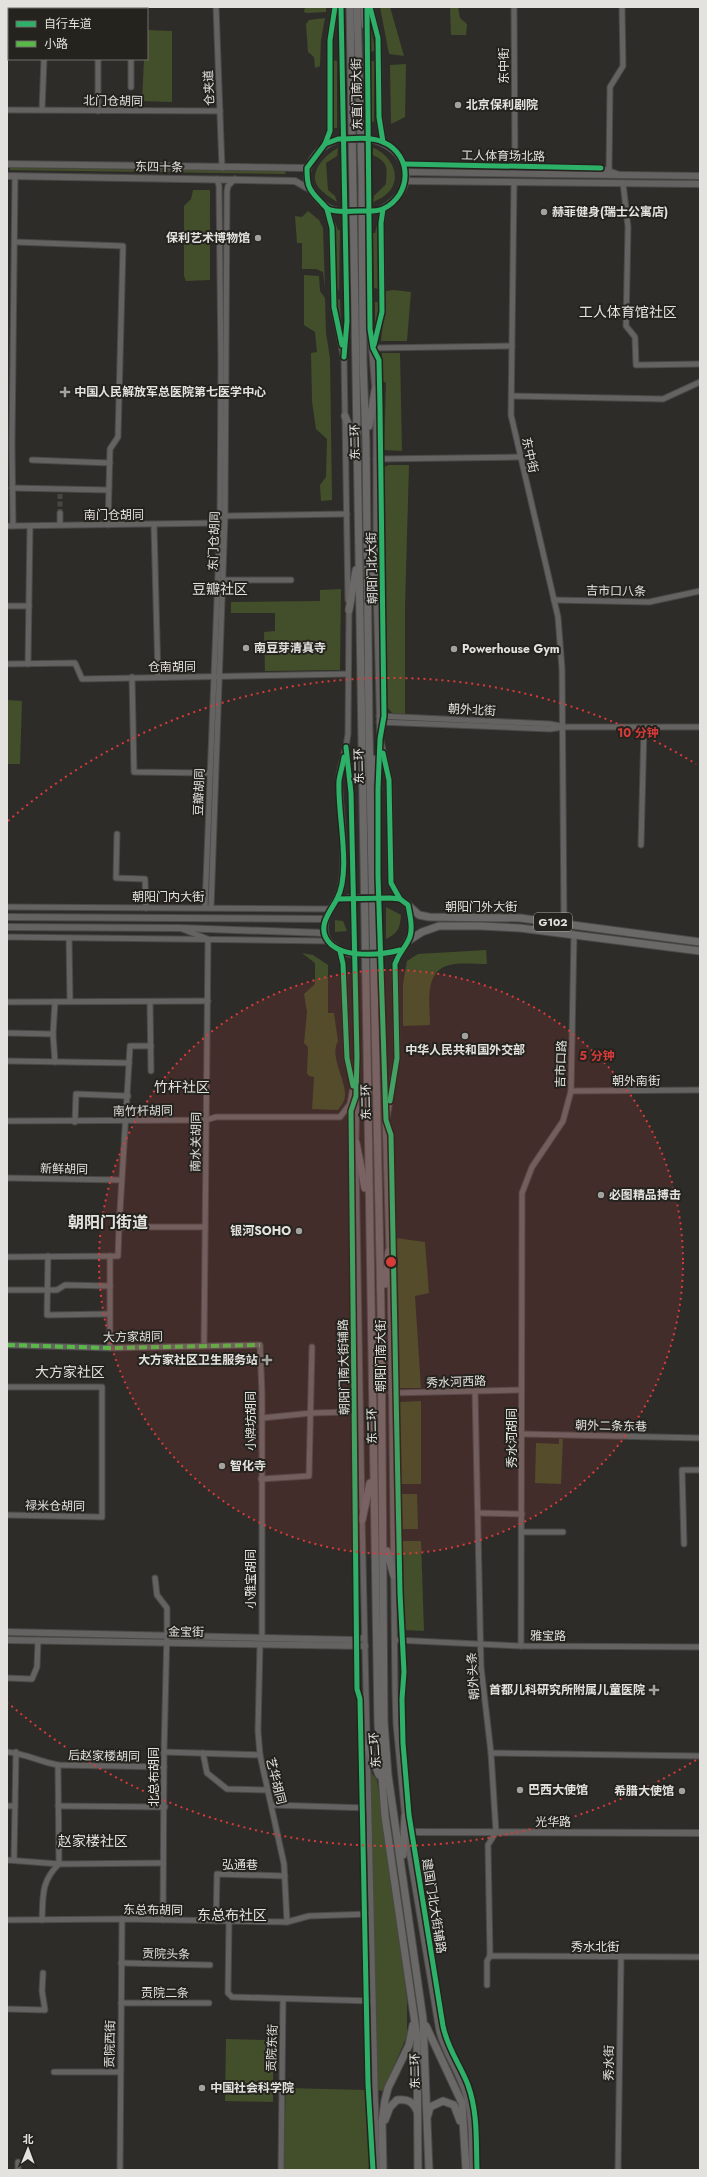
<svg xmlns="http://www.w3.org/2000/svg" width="707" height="2177" viewBox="0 0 707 2177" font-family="Jost,'Noto Sans SC',sans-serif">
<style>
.green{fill:#424f2a}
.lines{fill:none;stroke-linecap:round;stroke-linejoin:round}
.minor-tunnel{stroke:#494744;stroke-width:5;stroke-dasharray:5 2.5;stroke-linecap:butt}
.minor-casing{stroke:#4a4947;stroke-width:7}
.major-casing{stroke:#4a4947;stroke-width:8}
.highway-casing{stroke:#4a4947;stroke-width:9}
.minor{stroke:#646362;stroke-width:5}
.major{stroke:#656362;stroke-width:6}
.highway{stroke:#6b6968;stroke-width:7}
.major-bridge-casing{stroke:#4a4947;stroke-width:8;stroke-linecap:butt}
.major-bridge{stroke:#656362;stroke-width:6}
.quiet{stroke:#58b947;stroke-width:4;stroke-dasharray:8 4;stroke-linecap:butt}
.cycleway-casing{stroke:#25231e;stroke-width:8}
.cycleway{stroke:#2db169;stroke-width:5}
.ring{fill:none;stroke:#d73b3a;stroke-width:2;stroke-dasharray:2 4}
.poi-dot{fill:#a4a29f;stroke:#25231e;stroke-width:1.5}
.labels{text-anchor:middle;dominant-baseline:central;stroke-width:4;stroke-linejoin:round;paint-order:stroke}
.shield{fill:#25231e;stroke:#aaa9a5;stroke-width:1}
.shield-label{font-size:11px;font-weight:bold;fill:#e3e2df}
.street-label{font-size:12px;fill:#e3e2df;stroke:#25231e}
.poi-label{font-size:12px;font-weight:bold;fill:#e3e2df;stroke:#25231e;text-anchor:start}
.quarter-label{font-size:14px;fill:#e3e2df;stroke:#25231e}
.district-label{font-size:16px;font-weight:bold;fill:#e3e2df;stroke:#25231e}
.centre{fill:#d73b3a;stroke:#25231e;stroke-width:2}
.ring-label{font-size:12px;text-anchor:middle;font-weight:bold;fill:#d73b3a;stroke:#25231e;stroke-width:4;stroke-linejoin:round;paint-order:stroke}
</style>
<rect width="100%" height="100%" fill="#2e2c29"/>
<!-- green -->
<g class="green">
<polygon points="305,7 326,7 326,12 307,13 304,12"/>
<polygon points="380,7 390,7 404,56 389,54"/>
<polygon points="450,7 458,7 460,18 467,24 466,35 451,35"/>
<polygon points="325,18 321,40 320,66 315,68 314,57 308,52 306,24 309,20"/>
<polygon points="370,23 375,50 372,52 370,50"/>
<polygon points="147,30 172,31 172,102 142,101 144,59 147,59"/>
<polygon points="333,60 337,61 337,128 334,128"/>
<polygon points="370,61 374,61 374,122 370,121"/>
<polygon points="406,64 405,117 391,124 390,65"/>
<path d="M338 148 337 156 326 163 328 190 335 196 337 202C331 198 323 193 319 188 307 173 325 155 338 148Z"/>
<path d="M373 148C388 153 402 173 391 189 387 195 380 199 373 202L374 196 386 184C387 167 389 163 373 155Z"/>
<polygon points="10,168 284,171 286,173 284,174 10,170"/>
<polygon points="193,190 210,190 210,280 186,281 184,276 184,206 191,199"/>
<polygon points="308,211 319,220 323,228 325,288 323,272 316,269 302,269 302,243 297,243 295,216 302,217"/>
<polygon points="335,222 338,230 340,230 339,291 336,287"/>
<polygon points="377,225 378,289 374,288 373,233 375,233"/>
<polygon points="304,275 319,276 320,291 325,298 326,333 330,358 332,500 321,501 320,485 326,477 327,439 316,429 312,401 311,353 317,352 315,332 304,325"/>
<polygon points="394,290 411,292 407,341 381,341 386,291"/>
<polygon points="340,299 341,325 337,310 337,300"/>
<polygon points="375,302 379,302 380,304 375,324"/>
<polygon points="382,353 400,353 402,451 384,450 386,383 382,381"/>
<polygon points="389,465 409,465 405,606 405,714 392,713 387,707 384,467"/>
<polygon points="341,589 340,670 265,671 264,632 275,631 275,613 231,613 231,602 320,601 320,590"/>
<polygon points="7,700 22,701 20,764 7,764"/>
<path d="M386 907 401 915C400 928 398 933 386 939Z"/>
<polygon points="335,920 343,921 347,931 335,932"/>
<path d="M486 950 487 964C475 964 457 962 446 966 424 974 430 1006 430 1025L403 1026V984L407 961 418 954Z"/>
<path d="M302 953 313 955 328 965V1013H334L338 1041C329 1057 346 1079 345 1096 345 1101 341 1106 338 1110L312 1109 314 1077 309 1076 307 1073 308 1047 304 1043 307 1012 304 994 315 984V963Z"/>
<polygon points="396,1238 425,1242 429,1293 415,1296 421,1388 399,1388"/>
<polygon points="421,1401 421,1484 400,1484 400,1402"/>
<polygon points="559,1439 563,1439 561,1484 535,1483 536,1443 559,1444"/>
<polygon points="402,1494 417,1494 418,1529 402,1529"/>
<polygon points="401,1541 421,1541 424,1631 405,1630"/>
<polygon points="370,1771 377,1780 407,1999 407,2036 383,2091 378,2090"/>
<polygon points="226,2039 267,2040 267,2056 273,2057 273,2102 225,2101"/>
<polygon points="286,2088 366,2090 370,2161 368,2170 283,2170"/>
</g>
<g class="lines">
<!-- minor-tunnel -->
<polyline class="minor-tunnel" points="60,494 60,513"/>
<defs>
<g id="minor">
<polyline points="44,7 44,9"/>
<polyline points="216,7 222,168"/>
<polyline points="341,7 347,321 344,357 348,600"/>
<polyline points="514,7 515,168"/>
<polyline points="100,9 100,7"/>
<polyline points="366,22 370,329 376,404 376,588 380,739 378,775"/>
<polyline points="7,57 9,57"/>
<polyline points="131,87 131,59"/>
<polyline points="7,110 220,111"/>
<polyline points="42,110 44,59"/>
<polyline points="98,111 98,59"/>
<polyline points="404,164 601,168 618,174"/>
<polyline points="609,171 610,87 623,66 622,7"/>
<polyline points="514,183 511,415 558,617 562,669 564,923"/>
<polyline points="623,183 628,227 626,326 635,337 636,365 700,364"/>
<polyline points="15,242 123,246 118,437 110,449 108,525"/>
<polyline points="373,348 512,346"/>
<polyline points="512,396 663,399 700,382"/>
<polyline points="376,459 520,457"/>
<polyline points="32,460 110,463"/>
<polyline points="12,488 108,490"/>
<polyline points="60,513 60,525"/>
<polyline points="223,516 347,514"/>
<polyline points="7,526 220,523"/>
<polyline points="13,526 12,445 15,176"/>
<polyline points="154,526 158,677"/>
<polyline points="223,580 291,580"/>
<polyline points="554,600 649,602 700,591"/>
<polyline points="7,606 29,606"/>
<polyline points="349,608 348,734 346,747 351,793 357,1057 356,1145"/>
<polyline points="7,664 75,663 82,679 347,674"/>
<polyline points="28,664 30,526"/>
<polyline points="132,677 134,772 209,773"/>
<polyline points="379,716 550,724 561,726"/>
<polyline points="379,722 550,729 564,727 700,727"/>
<polyline points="378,785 378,876 389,1253"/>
<polyline points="117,834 116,878 145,879 146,908"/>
<polyline points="641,845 644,728"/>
<polyline points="7,907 330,909"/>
<polyline points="205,907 220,523 221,364 219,186 217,179"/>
<polyline points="211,908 225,516 227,191 228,186 235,179"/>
<polyline points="182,929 208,939 204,1346"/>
<polyline points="7,937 328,941"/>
<polyline points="69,938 70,1001"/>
<polyline points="7,1002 208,1001"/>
<polyline points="55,1002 53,1034 55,1062"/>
<polyline points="150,1002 151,1071"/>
<polyline points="7,1033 53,1034"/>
<polyline points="7,1061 129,1063 130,1046 151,1046"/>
<polyline points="129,1063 119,1227 205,1227"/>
<polyline points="571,1091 700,1090"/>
<polyline points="7,1121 206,1120 216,1117 340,1117 350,1104 353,1087"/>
<polyline points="75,1122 76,1094 128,1096"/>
<polyline points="356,1157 362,1509"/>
<polyline points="7,1178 121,1180"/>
<polyline points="48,1256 47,1315 109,1314"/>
<polyline points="7,1257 118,1256 119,1227"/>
<polyline points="390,1263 395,1690 396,1724 405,1819"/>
<polyline points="7,1290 57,1290 65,1285 110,1286"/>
<polyline points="7,1345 110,1348 260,1345 262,1394 262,1637"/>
<polyline points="110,1348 110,1256"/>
<polyline points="7,1387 102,1387 102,1517 7,1515"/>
<polyline points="475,1391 481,1667 491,1753 496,1832 488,1845 490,1956"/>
<polyline points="391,1393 521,1390"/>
<polyline points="262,1418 312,1413 348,1412"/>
<polyline points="522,1434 700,1438"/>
<polyline points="261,1479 309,1476 312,1347"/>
<polyline points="478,1513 522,1514"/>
<polyline points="362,1517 377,2170"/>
<polyline points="522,1532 563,1532"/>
<polyline points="684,1544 682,1470 700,1470"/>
<polyline points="155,1578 157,1595 167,1608 167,1630 164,1752 163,1920"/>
<polyline points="395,1640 521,1646 700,1647"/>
<polyline points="260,1644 258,1731 260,1755 284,1864 287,1922"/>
<polyline points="521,1646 522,1193 532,1167 563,1121 571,1091 574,934"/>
<polyline points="7,1678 32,1679 37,1667 38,1640"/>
<path d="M7 1752C24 1753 40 1762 58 1765L164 1767"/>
<polyline points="164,1752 260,1755"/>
<polyline points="203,1753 207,1773 227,1789 268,1790"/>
<polyline points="491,1753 700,1756"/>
<polyline points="272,1805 368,1808"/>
<polyline points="7,1806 15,1806"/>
<polyline points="58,1806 165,1807"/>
<path d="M406 1833 439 2031C444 2052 457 2069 464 2090 473 2116 471 2143 472 2170"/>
<polyline points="7,1860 59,1864 163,1863"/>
<polyline points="14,1860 16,1752"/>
<polyline points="7,1920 122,1919 287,1922 309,1916 370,1914"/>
<path d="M42 1920C43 1896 41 1881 59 1864L58 1765"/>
<polyline points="216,1921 217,1874 285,1876"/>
<polyline points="229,1921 228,1993 232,1997 373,2001"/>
<polyline points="490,1956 700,1957"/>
<polyline points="121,1963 210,1965"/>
<polyline points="487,1985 487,1961 490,1956"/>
<polyline points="121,2003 209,2003"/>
<polyline points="7,2009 45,2010 42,1991 43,1973"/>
<polyline points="54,2072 120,2072"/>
<polyline points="18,2162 18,2170"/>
<polyline points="120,2170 122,1919"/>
<polyline points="281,2170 283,1999"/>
<polyline points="618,2170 621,1957"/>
</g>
<g id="major">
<polyline points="370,7 378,38 379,117 383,142"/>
<path d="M338 139C314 149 295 174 316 197 323 205 328 209 338 211"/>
<path d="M371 139C399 146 420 174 396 198 391 203 386 207 381 209"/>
<polyline points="325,144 330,131 330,40 335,7"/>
<polyline points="7,164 307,168"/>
<polyline points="406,172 700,176"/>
<polyline points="7,176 295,181 309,189"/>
<polyline points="406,181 700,184"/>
<polyline points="327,209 332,228 334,307 344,357"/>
<polyline points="373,348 382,312 381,223 383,209"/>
<path d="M380 739 389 780 391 883 400 899 408 905C410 916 414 931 408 941 403 951 400 951 395 964L397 1058 386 1120"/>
<path d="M346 747C344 759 339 771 339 783 340 813 347 858 341 887 338 903 323 913 325 931 326 944 339 951 350 954"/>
<polyline points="7,917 325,919"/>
<polyline points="7,927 179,928 325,933"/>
<polyline points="340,951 343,964 347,1058 356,1096"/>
<polyline points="7,1632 353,1640 364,1638"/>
<polyline points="7,1640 365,1646"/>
<polyline points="406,1832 700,1833"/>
</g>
<g id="highway">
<polyline points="350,7 378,1724 385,1816 417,2037 418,2170"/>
<polyline points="357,7 362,176 363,362 366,442 369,729 381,1312 384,1722 388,1775 423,2019 429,2170"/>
<polyline points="364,7 365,25"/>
<polyline points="345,416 355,442"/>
<polyline points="369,426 375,390"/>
<polyline points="370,566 376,588"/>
<polyline points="349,610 356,570"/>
<polyline points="373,759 378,789"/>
<polyline points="408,905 419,915 429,917 520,918 700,942"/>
<polyline points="408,941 422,932 439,926 480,926 520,928 700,951"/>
<polyline points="356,1143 365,1188"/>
<polyline points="385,1284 389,1251"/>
<polyline points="362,1520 370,1483"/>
<polyline points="387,1551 394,1576"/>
<polyline points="367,1746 379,1775"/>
<polyline points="403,1855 405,1816"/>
<polyline points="426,2026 462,2103 466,2170"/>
<polyline points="428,2115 430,2107 443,2101 454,2105 460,2121"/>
<path d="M385 2120 390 2107 397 2100C407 2099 413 2101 417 2111"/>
<polyline points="383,2170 382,2122 385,2100 388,2088 409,2045 413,2025"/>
</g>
</defs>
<!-- minor casing -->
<use href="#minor" class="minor-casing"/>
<!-- major casing -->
<use href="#major" class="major-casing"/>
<!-- highway casing -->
<use href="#highway" class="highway-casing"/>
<!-- minor -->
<use href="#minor" class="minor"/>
<!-- major -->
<use href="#major" class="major"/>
<!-- highway -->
<use href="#highway" class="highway"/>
<defs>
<g id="major-bridge">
<polyline points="338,139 371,139"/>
<polyline points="338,211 375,211"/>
<polyline points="347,898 390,898"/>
<polyline points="350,954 388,953"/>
</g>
</defs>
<!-- major-bridge casing -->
<use href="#major-bridge" class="major-bridge-casing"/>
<!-- major-bridge -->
<use href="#major-bridge" class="major-bridge"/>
<!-- quiet -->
<polyline class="quiet" points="7,1345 110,1348 260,1345"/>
<defs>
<g id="cycleway">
<polyline points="341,7 347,321 344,357"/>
<path d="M367 7 370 329 373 348 379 360 380 408 384 716 380 739 378 789V876L386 1120 391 1135 400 1593 404 1672 402 1699 403 1743 409 1815 443 2026C448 2050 460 2064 468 2085 478 2113 476 2141 477 2170"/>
<polyline points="370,7 378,38 379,117 383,142"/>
<path d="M338 139C351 139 370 136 383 142 413 155 412 195 383 209 376 212 366 211 359 211 349 211 338 213 328 209 325 207 322 203 320 201 308 189 307 185 307 168L325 144Z"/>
<polyline points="325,144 330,131 330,40 335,7"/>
<polyline points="404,164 601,168"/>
<polyline points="327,209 332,228 334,307 342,345"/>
<polyline points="374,345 382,312 381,223 383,209"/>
<polyline points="346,747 351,793 357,1057 356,1096 351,1111 357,1689 360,1699 368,2084 373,2170"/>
<path d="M383 753 389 780 391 883 400 899 408 905C410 916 414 931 408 941 403 951 400 951 395 964L397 1058 390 1101"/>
<path d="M344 757C343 765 340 773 339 781 337 813 352 871 337 899 330 912 317 926 328 941 341 959 382 955 400 950"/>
<polyline points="337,899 390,898 400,899"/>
<polyline points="340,951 343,964 347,1058 353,1086"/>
</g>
</defs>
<!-- cycleway casing -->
<use href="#cycleway" class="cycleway-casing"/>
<!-- cycleway -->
<use href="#cycleway" class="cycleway"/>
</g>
<!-- distance rings -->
<circle cx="391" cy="1262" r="292" fill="#d73b3a" fill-opacity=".12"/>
<g class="ring">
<circle cx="391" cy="1262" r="292"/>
<path d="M696 1760A584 584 0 0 1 8 1703M8 821A584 584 0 0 1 696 764"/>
</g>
<!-- markers -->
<g class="poi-dot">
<circle cx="458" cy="105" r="4"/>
<circle cx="544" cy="212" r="4"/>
<circle cx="258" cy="238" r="4"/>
<path d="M63 386h4v4h4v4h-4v4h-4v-4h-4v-4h4z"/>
<circle cx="246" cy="648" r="4"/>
<circle cx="454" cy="649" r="4"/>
<circle cx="465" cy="1036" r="4"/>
<circle cx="601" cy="1195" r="4"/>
<circle cx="299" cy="1231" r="4"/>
<path d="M265 1354h4v4h4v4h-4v4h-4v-4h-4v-4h4z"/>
<circle cx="222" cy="1466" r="4"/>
<path d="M652 1684h4v4h4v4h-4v4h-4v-4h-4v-4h4z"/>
<circle cx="520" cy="1790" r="4"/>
<circle cx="682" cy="1791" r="4"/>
<circle cx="202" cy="2088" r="4"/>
</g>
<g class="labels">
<!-- shield labels -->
<rect class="shield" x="534" y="913" width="38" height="18" rx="3"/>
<g class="shield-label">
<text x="553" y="922">G102</text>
</g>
<!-- street labels -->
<g class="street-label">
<text transform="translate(504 66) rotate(-90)">东中街</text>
<text transform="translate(209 88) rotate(-92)">仓夹道</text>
<text transform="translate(357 94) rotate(-91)">东直门南大街</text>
<text transform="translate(113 101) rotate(1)">北门仓胡同</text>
<text transform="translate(503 156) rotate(1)">工人体育场北路</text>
<text transform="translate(159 167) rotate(1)">东四十条</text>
<text transform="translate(355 442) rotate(-91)">东二环</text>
<text transform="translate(530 455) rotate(78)">东中街</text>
<text x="114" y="515">南门仓胡同</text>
<text transform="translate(214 541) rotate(-88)">东门仓胡同</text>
<text transform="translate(372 568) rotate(-91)">朝阳门北大街</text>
<text transform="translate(616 591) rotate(1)">吉市口八条</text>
<text x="172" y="667">仓南胡同</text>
<text transform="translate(472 710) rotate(3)">朝外北街</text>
<text transform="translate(359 766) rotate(-91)">东二环</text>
<text transform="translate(199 792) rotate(-88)">豆瓣胡同</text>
<text x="168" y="897">朝阳门内大街</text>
<text x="481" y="907">朝阳门外大街</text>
<text transform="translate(561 1064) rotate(-88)">吉市口路</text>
<text x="636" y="1081">朝外南街</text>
<text transform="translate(366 1102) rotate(-91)">东二环</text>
<text transform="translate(143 1111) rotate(-1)">南竹杆胡同</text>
<text transform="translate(196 1142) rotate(-89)">南水关胡同</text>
<text transform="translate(64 1169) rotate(1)">新鲜胡同</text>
<text transform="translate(133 1337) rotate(-1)">大方家胡同</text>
<text transform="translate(381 1356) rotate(-90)">朝阳门南大街</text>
<text transform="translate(344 1367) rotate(-91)">朝阳门南大街辅路</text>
<text transform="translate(456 1382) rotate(-2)">秀水河西路</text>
<text transform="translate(251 1421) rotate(-90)">小牌坊胡同</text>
<text transform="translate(372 1426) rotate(-91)">东二环</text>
<text transform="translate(611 1426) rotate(1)">朝外二条东巷</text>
<text transform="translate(512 1438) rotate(-90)">秀水河胡同</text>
<text transform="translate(55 1506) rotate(1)">禄米仓胡同</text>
<text transform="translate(251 1579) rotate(-90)">小雅宝胡同</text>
<text transform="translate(186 1632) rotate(1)">金宝街</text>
<text transform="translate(548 1636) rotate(1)">雅宝路</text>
<text transform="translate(473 1676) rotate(-94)">朝外头条</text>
<text transform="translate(375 1750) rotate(-94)">东二环</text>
<text transform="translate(104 1756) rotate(1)">后赵家楼胡同</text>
<text transform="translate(154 1777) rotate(-90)">北总布胡同</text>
<text transform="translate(276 1781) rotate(76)">艺华胡同</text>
<text x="553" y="1822">光华路</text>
<text x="240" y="1865">弘通巷</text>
<text transform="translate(434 1906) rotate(81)">建国门北大街辅路</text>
<text transform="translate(153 1910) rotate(1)">东总布胡同</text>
<text x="595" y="1947">秀水北街</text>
<text transform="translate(166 1954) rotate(1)">贡院头条</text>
<text x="165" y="1993">贡院二条</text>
<text transform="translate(110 2044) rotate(-89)">贡院西街</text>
<text transform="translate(272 2048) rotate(-88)">贡院东街</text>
<text transform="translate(609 2063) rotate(-89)">秀水街</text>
<text transform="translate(415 2071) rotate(-91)">东二环</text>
</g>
<!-- poi labels -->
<g class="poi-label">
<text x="466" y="105">北京保利剧院</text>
<text x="552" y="212">赫菲健身(瑞士公寓店)</text>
<text x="250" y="238" text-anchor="end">保利艺术博物馆</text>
<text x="74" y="392">中国人民解放军总医院第七医学中心</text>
<text x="254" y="648">南豆芽清真寺</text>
<text x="462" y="649">Powerhouse Gym</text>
<text x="465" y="1050" text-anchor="middle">中华人民共和国外交部</text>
<text x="609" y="1195">必图精品搏击</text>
<text x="291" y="1231" text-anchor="end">银河SOHO</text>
<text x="258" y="1360" text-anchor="end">大方家社区卫生服务站</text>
<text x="230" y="1466">智化寺</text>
<text x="645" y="1690" text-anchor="end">首都儿科研究所附属儿童医院</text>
<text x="528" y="1790">巴西大使馆</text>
<text x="674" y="1791" text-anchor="end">希腊大使馆</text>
<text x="210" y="2088">中国社会科学院</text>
</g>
<!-- quarter labels -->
<g class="quarter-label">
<text x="628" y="312">工人体育馆社区</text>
<text x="220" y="589">豆瓣社区</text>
<text x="182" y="1087">竹杆社区</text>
<text x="70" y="1372">大方家社区</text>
<text x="93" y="1841">赵家楼社区</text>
<text x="232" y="1915">东总布社区</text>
</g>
<!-- district labels -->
<g class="district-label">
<text x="108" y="1222">朝阳门街道</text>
</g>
</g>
<circle cx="391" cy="1262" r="6" class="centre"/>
<g class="ring-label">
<text x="638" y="737">10 分钟</text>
<text x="597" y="1060">5 分钟</text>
</g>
<!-- border -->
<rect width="707" height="2177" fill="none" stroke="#e3e2df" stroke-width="16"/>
<!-- legend -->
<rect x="8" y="8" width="140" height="52" fill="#25231e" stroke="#716f6b"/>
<rect x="16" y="21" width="20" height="6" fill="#2db169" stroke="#716f6b"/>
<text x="44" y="28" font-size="12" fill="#e3e2df">自行车道</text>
<rect x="16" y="41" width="20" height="6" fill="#58b947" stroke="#716f6b"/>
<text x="44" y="48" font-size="12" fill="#e3e2df">小路</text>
<!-- north arrow -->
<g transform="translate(28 2149) rotate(1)" stroke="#25231e" stroke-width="3" paint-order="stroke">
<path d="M0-3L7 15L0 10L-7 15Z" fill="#e3e2df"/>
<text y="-6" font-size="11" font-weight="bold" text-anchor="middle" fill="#e3e2df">北</text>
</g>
</svg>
